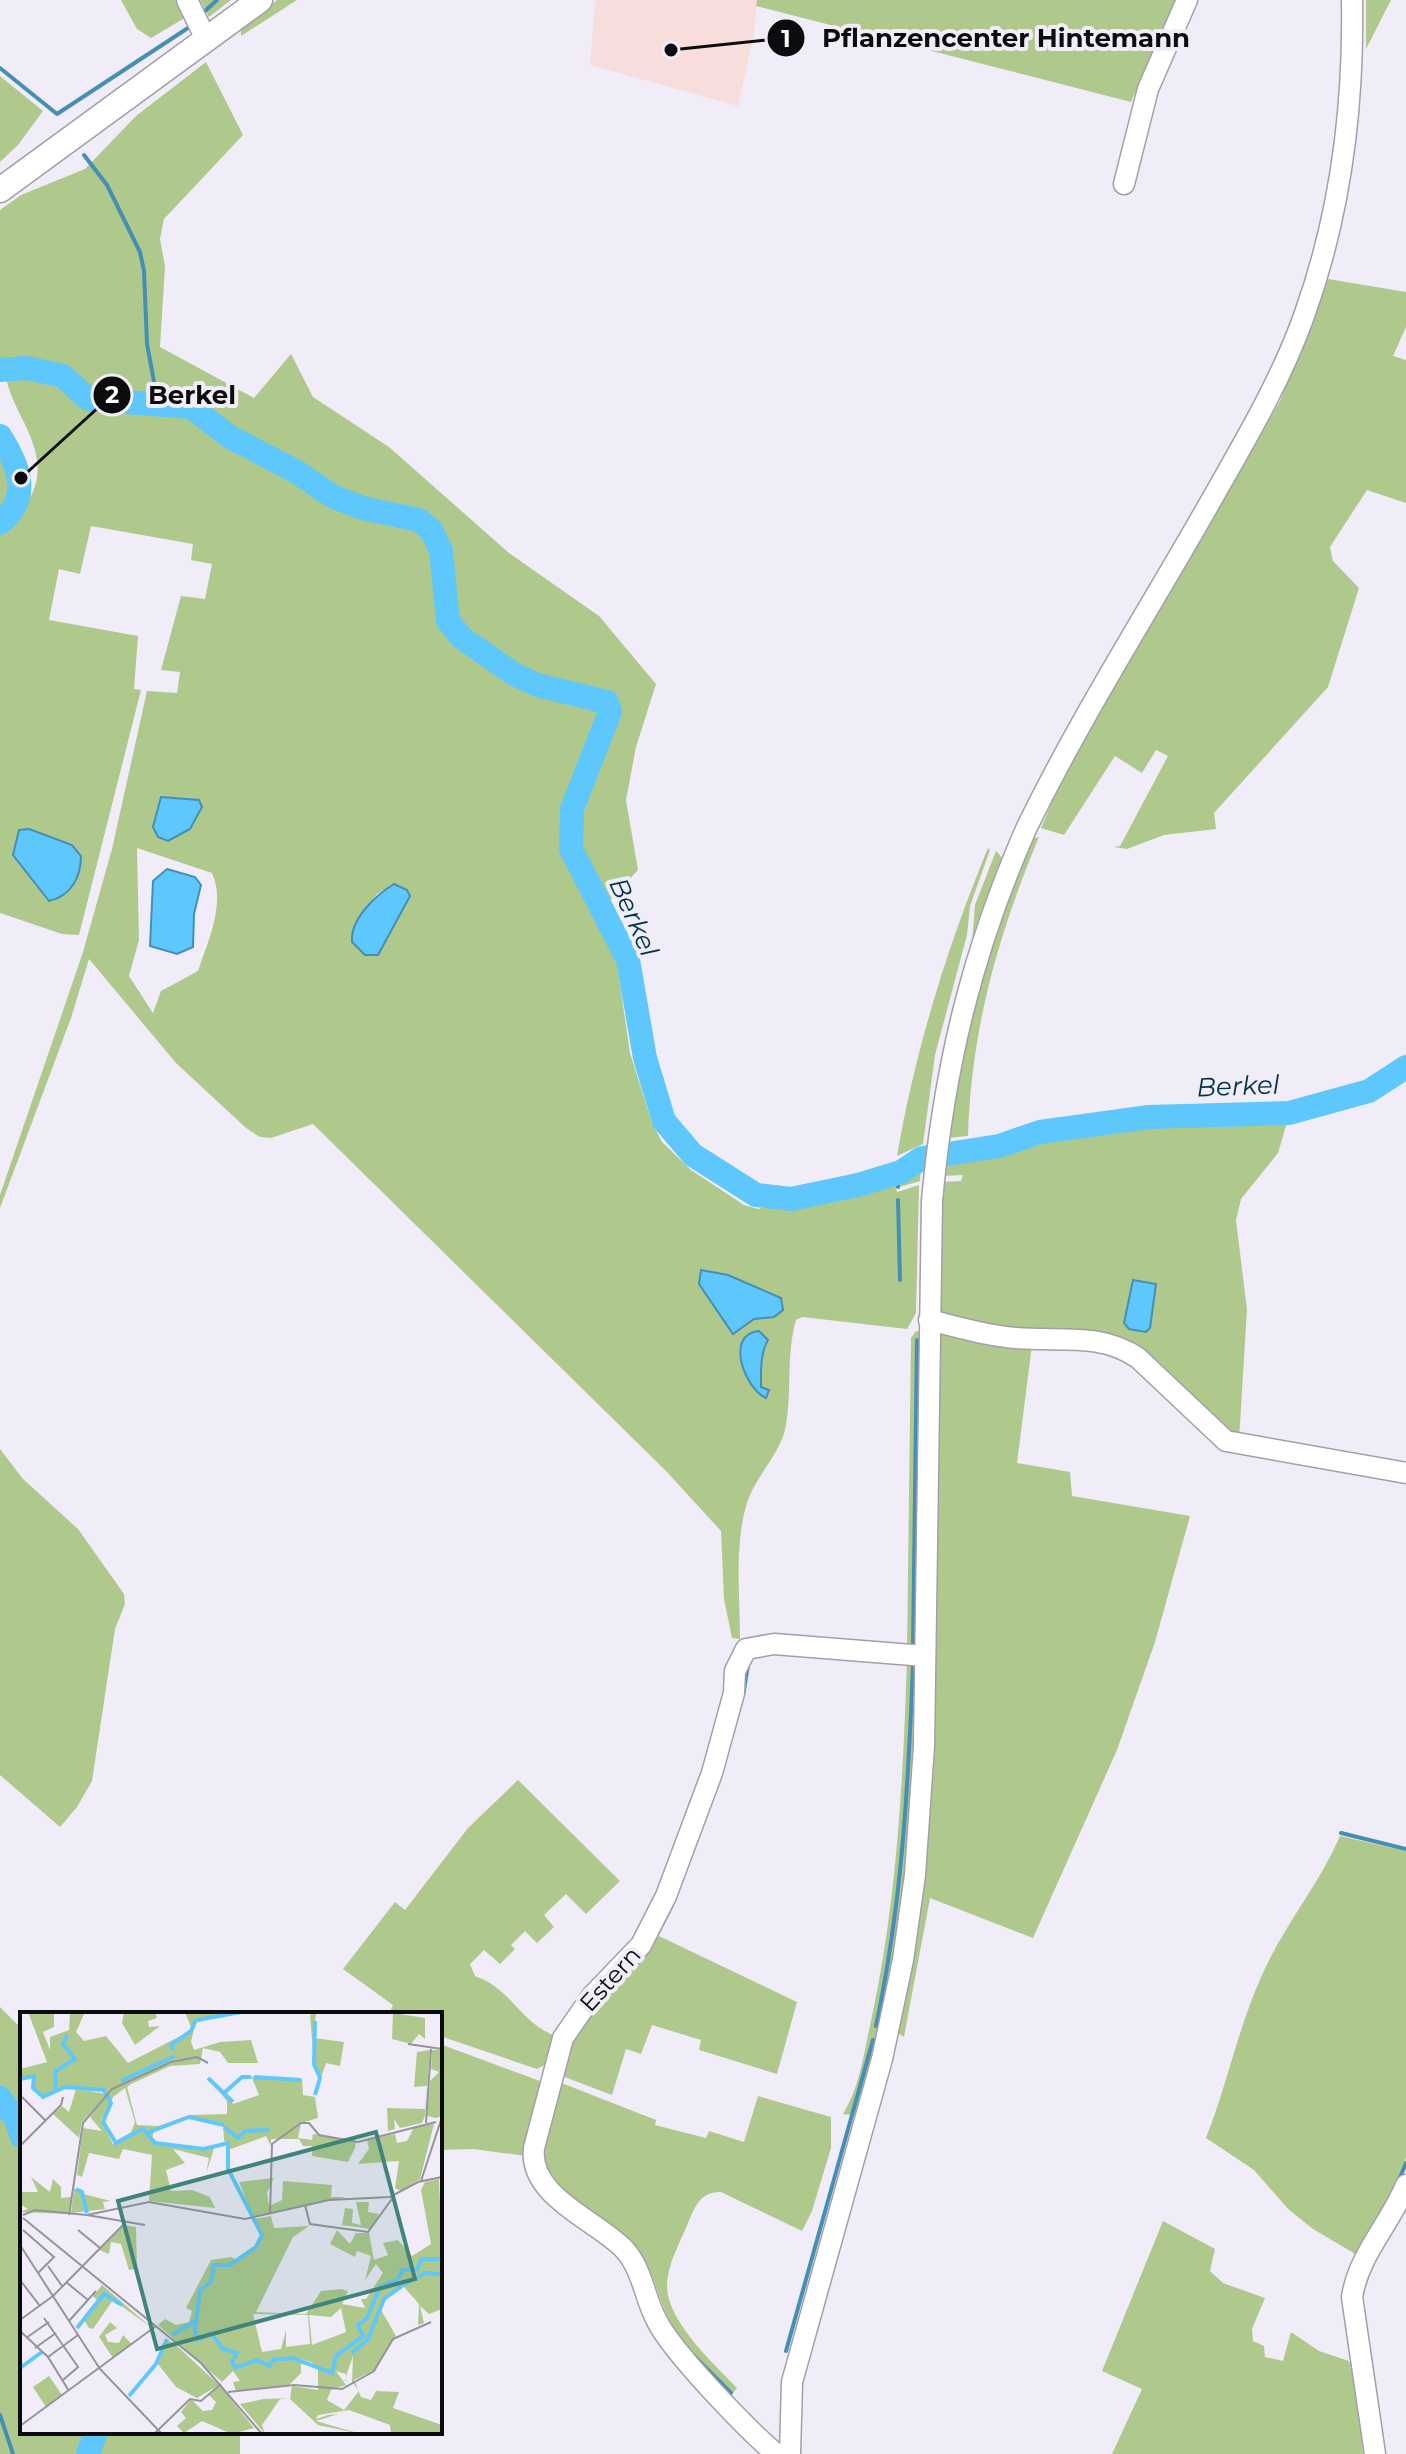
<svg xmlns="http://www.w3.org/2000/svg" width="1406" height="2454" viewBox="0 0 1406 2454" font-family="Montserrat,sans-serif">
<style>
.commercial{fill:#f8dddd}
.green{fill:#afc98c;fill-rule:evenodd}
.water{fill:#5ec8fc;stroke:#458fb5;stroke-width:2}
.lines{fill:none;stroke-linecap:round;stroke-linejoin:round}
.stream{stroke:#458fb5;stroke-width:4}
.river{stroke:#5ec8fc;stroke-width:24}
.minor-casing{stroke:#a29fab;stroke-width:23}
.major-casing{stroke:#a29fab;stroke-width:27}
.minor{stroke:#fff;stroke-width:20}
.major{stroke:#fff;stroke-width:24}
.labels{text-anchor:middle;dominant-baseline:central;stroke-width:8;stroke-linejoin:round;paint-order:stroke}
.street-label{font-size:24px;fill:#0c0b0e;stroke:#f0edf9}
.water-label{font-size:26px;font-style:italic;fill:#003246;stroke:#f0edf9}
.inset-river{fill:none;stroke:#5ec8fc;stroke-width:4}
.inset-road{fill:none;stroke:#95939b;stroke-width:2}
.view{fill:#40857c;fill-opacity:0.15;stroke:#40857c;stroke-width:4}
.inset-edge{fill:none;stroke:#0c0b0e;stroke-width:4}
.leader{fill:none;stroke:#0c0b0e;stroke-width:3}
.callout-dot{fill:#0c0b0e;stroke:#f0edf9;stroke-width:3}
.mark-label{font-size:24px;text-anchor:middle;font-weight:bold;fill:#fff}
.callout-label{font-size:26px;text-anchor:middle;font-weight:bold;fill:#0c0b0e;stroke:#f0edf9;stroke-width:8;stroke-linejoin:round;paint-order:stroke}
</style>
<rect width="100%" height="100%" fill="#f0edf9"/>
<!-- commercial -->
<polygon class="commercial" points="595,0 757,0 754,35 738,106 590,65"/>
<!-- green -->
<g class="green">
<polygon points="121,0 181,0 188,16 151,38 137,29"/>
<polygon points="200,0 231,0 209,17"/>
<polygon points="277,0 297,0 241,36 241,27"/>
<polygon points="757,0 1176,0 1131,102 756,6"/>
<polygon points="1366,0 1391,0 1366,49"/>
<path d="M206 62 243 135 164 219 160 239 165 266 160 347 254 398 291 354 313 397 389 447 509 553 599 616 656 684 636 747 626 800 638 870 606 905C596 887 584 869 577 849 564 810 600 749 616 714L611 699 595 691 546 683 528 676 467 637 452 613 443 542 424 518 361 504 335 492 309 473 232 432 206 410 192 402 165 399 163 389H150L152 395C133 395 115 399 95 393 68 385 68 355 23 364L63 384 83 402 126 413 146 406 189 411 227 441 302 480 329 500 358 513 419 526 434 545 442 615 460 644 525 685 603 706 605 713 566 811 565 849 615 950 630 1053 651 1120 662 1142 691 1170 744 1205 758 1209 771 1205 790 1207 860 1192 900 1180 921 1165 920 1181 896 1188 897 1192 919 1185 916 1313 907 1329 802 1317 796 1320C786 1355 792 1390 786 1425 781 1454 756 1475 747 1503 734 1545 740 1595 740 1639L732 1638 724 1599 721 1531 666 1471 313 1124 271 1138 260 1137 246 1128 176 1063 89 959 71 1018 0 1208V1195L83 952 112 849 147 691 177 693 180 672 161 670 181 596 205 599 212 564 191 560 193 544 91 526 80 574 59 569 49 620 138 636 134 689 141 690 79 935 62 934 0 913V532C84 464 0 414 6 365L0 364V210L21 195 85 169 136 116ZM137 848 212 873C226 904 208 940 198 971L161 991 153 1013 129 976 139 940ZM394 884 410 896 378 955 368 907 377 894Z"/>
<polygon points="0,76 43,111 18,145 0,162"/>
<polygon points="1328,279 1406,292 1406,327 1393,356 1406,360 1406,503 1367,490 1330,547 1333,561 1359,588 1328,687 1214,813 1216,829 1164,835 1127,849 1114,847 1120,846 1168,756 1156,750 1142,773 1115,756 1064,835 1041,828 1064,774 1280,401"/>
<path d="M0 448C13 469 24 498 0 516Z"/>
<path d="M1039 837C998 935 971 1030 968 1136L946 1138 973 990 1027 840Z"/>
<path d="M988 848 990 850 970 906 967 935 935 1055 923 1144 897 1156C915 1051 947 947 988 848Z"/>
<polygon points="996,851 1004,860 972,943 975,905"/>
<polygon points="1288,1119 1278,1153 1241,1199 1236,1220 1247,1310 1239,1440 1141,1355 997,1331 942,1315 937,1308 943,1182 961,1181 963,1175 943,1176 944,1162 1018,1151 1048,1137 1162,1122 1187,1121 1218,1127"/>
<polygon points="947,1329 1032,1345 1017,1463 1070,1472 1072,1496 1190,1516 1155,1642 1117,1750 1033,1938 930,1898 904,2037 898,2033 906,1978 936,1333"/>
<polygon points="916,1331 923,1332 919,1648 907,1652 911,1338"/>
<polygon points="0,1449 23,1479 78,1529 124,1594 125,1604 115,1629 92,1781 77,1807 60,1827 0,1775"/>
<path d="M907 1660 919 1663 915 1794 902 1929 860 2116 843 2114C860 2087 864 2052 871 2021 897 1901 903 1782 907 1660Z"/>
<path d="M518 1780 620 1881 586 1914 566 1894 544 1915 554 1927 537 1943 525 1931 511 1945 515 1949 500 1964 484 1950 470 1964 475 1976C513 1989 520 2025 559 2037L553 2061 537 2069 440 2036V2014H389L393 2005 343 1969 395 1902 405 1910 468 1828Z"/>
<path d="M1340 1836 1406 1851V2157L1394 2197 1357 2255 1313 2229 1288 2209 1254 2170 1206 2138C1227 2085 1238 2028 1262 1975 1284 1925 1319 1885 1340 1836Z"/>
<polygon points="659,1936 797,2002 777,2074 699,2050 701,2040 652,2025 641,2054 626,2049 612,2095 562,2076 575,2031 591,2009"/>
<polygon points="0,2007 22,2029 22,2121 0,2092"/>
<polygon points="440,2044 540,2081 543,2090 526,2156 473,2149 440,2150"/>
<path d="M559 2082 656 2120 655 2125 706 2138 709 2131 744 2142 758 2096 831 2117V2148L812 2211 802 2231 721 2192C701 2191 695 2206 688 2223 680 2243 667 2265 667 2287 668 2322 714 2364 737 2388L733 2393C711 2370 683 2347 669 2319 656 2294 654 2268 635 2247 612 2222 559 2200 545 2172 534 2148 553 2107 559 2082Z"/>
<polygon points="0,2106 11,2122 22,2153 22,2432 86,2432 79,2454 0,2454"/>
<polygon points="1163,2221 1215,2249 1210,2271 1223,2283 1265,2298 1252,2329 1253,2341 1264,2346 1265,2357 1283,2361 1291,2332 1319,2351 1349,2361 1359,2406 1363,2454 1112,2454 1142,2389 1102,2371"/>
<polygon points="107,2432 240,2432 240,2454 97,2454"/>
</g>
<!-- water -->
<g class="water">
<polygon points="161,797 199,800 202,807 190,829 168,841 158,837 153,827"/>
<path d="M29 829 72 845 81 856C81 877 71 896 49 901L13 855 19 830Z"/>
<polygon points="167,869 195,877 201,885 194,914 193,947 177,954 150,946 153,881"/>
<path d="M394 884 407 890 410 896 378 955H365L352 942C350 919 376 895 394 884Z"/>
<polygon points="701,1270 728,1275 781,1298 783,1310 774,1317 754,1319 733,1334 699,1284"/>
<polygon points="1133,1280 1156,1284 1150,1328 1146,1332 1129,1329 1124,1323"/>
<path d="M759 1331 768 1340C760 1353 761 1373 761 1387L769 1390 766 1398C745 1389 724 1334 759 1331Z"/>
</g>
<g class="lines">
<!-- stream -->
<g class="stream">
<polyline points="205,11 217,0"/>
<polyline points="0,68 57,114 191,26"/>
<polyline points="84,155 107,185 140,252 144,271 147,344 158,403"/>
<polyline points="898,1173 898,1187"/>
<polyline points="898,1200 900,1280"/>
<polyline points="913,1649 917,1340"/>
<polyline points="743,1696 748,1665"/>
<polyline points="1341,1833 1406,1849"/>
<polyline points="656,1936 672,1905"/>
<path d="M876 2026C902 1903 908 1790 913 1665"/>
<polyline points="1399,2180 1406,2163"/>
<polyline points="786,2351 873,2040"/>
<polyline points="693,2355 731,2393"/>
<polyline points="1352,2362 1356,2385"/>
<polyline points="0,2415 13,2454"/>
</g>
<!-- river -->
<g class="river">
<polyline points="0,370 26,368 63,376 88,399 191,407 230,437 297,472 332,496 362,508 419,520 432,531 441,551 448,621 462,638 514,674 537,685 607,702 610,712 572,809 571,849 628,960 645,1058 664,1121 693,1155 756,1195 791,1199 858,1185 901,1172 922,1158 999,1146 1040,1132 1149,1117 1289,1113 1369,1091 1406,1067"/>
<path d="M0 436C19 466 32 497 0 523"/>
<polyline points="0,2098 16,2119 22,2137"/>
<polyline points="88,2454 96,2432"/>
</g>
<defs>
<g id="minor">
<polyline points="187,0 206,39"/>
<polyline points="1124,184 1148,89 1187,0"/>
<path d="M929 1320C958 1327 987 1336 1016 1338 1059 1342 1101 1332 1138 1358L1226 1441 1406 1473"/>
<path d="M776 2454C747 2429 673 2353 657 2321 644 2297 643 2270 624 2249 596 2220 528 2196 534 2148L563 2038 592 1996 641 1945 666 1896 712 1773 734 1693 735 1671 746 1649 774 1644 925 1656"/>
<path d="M790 2454 792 2382 882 2059 903 1960 915 1875 924 1746 932 1201C944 1067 972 952 1026 829 1080 718 1147 613 1208 506 1243 444 1280 383 1304 316 1341 213 1354 109 1352 0"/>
<path d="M1375 2454 1352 2297C1359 2254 1390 2224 1406 2185"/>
</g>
<polyline id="major" points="0,190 260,0"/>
</defs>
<!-- minor casing -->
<use href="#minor" class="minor-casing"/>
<!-- major casing -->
<use href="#major" class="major-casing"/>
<!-- minor -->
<use href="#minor" class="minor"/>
<!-- major -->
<use href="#major" class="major"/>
</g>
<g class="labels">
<!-- street labels -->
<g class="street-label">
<text transform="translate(610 1979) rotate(-48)">Estern</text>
</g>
<!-- water labels -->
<g class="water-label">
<text transform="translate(634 917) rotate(66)">Berkel</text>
<text transform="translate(1238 1086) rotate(-2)">Berkel</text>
</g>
</g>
<!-- overview -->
<g transform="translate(20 2012)">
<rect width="422" height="422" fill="#f0edf9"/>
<path d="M8 0H34V15L23 20 30 38V25L49 18 50 0H65L56 20 64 29 86 24 108 51 172 18 165 0H228L176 8 171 30 174 38 200 30 231 28 238 51H208L200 40 183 36 180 52 150 54 111 72 107 75 117 113 138 114 170 103 207 102V89L188 66 204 81 223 64 282 67 283 83 295 85 298 106 281 111 278 126 292 128 293 122 336 130 335 136 328 150 292 144V134H283L279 127H251V134L246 124 211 137 204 128 203 111 168 105 134 117 132 129 124 116 95 130 83 109 92 91 84 77 45 74 24 84 13 75 15 63 0 66V57L27 50ZM222 65 232 66 239 83 213 92 204 82ZM105 76 115 110 111 120 96 129 85 109 93 85ZM104 0 136 2 137 6 128 9 129 15 140 14 115 33 102 11ZM296 0 294 26 324 30 320 54 306 51 295 83 300 66 294 52 290 3ZM373 1 405 6V27L399 22 391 32 372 27ZM410 38 405 104 402 111 380 116 374 107 375 117 368 119 367 96 405 97 407 74 394 75 397 40ZM412 38H422V104L416 106 407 104 410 69 419 60 411 57ZM56 77 87 82 62 110 59 126 33 102 42 94 49 100ZM88 82 90 94 81 108 93 132 123 118 137 133 187 138 195 133 186 162 189 146 153 137 165 151 146 158 151 179 172 178 190 185 195 196 129 189 132 143 103 137 99 147 69 141 62 165 57 163 63 116 82 119 70 105ZM414 112 400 167 381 179 375 176 379 149 338 152 349 137 347 128 375 122 377 131 387 129 394 115ZM11 165 30 180 33 167 41 175V186L51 185 48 202 0 200 8 197 0 192 2 180H18ZM254 166 247 181 249 194 262 188 263 169 312 173 311 185H326L233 205 219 170ZM419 167 422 246 412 248H422V297L409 302 400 294 404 311 398 313 399 292 384 275 367 286 360 296 376 324 354 358 334 368 341 385 351 388 356 379 379 380 373 396 422 413V422H371L370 413 329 398 298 403 296 407 308 403 318 402 296 409 341 422 298 413 270 387 272 374 298 378V357L309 362 313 360 305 359 291 350 274 345 259 347H273L294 354 281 352V361L269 373 216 379 213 370 220 369 213 359 202 370 138 313 145 307 156 313 169 310 172 299 166 296 191 248 211 245 215 247 210 253 237 237 243 223 234 207 251 204 254 216 289 214 273 225 236 300 286 302 301 279 322 277 328 279 322 292 345 296 341 287H346L363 261 356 252 345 268 351 244 337 239 335 245 310 232 317 218 330 232 336 221H349L354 248 368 243 363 231 378 228 392 244 411 232 401 178 405 170ZM321 296 326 320 292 333 289 303 311 305ZM233 302 288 303 290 332 266 335V318L261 337 242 340ZM333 344 332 370 339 379 324 398 307 388 311 378 326 373 316 359 326 362 325 368 329 371 325 367ZM54 176 63 182 91 189 83 190 85 197 51 201ZM336 190H349L348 200 359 202 351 217 322 213 325 196 333 197 332 211 341 213ZM104 213 116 215 117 257 109 258 101 232 91 230 89 242 79 238ZM82 273 132 316 93 288 73 317 69 316 64 308 78 289 73 284ZM90 310 97 316 85 323 88 330 99 331 103 323 112 332 93 346 79 325ZM148 329 155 332 199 373 177 386 156 375 138 352ZM29 364 42 383 26 395 13 375ZM200 374 234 416 212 422 182 409 164 421 157 414 166 406 161 400 171 387 183 399 192 398 196 390 189 383ZM269 386 260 387 242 413 245 422 220 392 244 387Z" fill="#afc98c" fill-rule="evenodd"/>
<path class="inset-river" d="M177 8 221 0M153 38 151 33 171 19 176 8M234 65 281 68M188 66 213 90M0 67 14 64 13 76 23 85 45 75 84 78 91 91 83 110 96 131 123 117 135 131 184 137 208 131V157L242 223 236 235 210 253H194L191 270 180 278 175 319 178 328 191 321 203 337 217 341 212 350 215 356 237 348 249 354 253 348 273 346 312 361 316 344 343 324 338 313 347 306 360 275 377 268 383 258 397 257 402 247H422M101 69 155 44M35 77 36 59 55 47 43 32 47 23M204 81 222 65H231M295 83 300 66 294 52 295 9M204 115 218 126 225 119 249 118M127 121 169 105 204 113M56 177 62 180 67 201M383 273 405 261 422 262M57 316 84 282 102 293M152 323 175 309M332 341 348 327 364 287 382 274M0 356 22 340M109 384 136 352 147 327"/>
<path class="inset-road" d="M388 32 422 37M2 85 25 108M406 111 411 37M0 134 41 93 43 85M401 169 422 105M285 193 290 212 348 220 374 184M250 202 252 132 281 111H289L299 123 338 130 416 110M3 203 15 198 67 203 129 190 225 207 309 188 370 185 398 170 422 165M49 203 63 111 92 77 151 50 177 45 188 51M67 203 125 213M3 206 181 351 242 422M3 218 34 245 18 261M58 218 80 236M0 233 80 357 142 422M28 254 42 274M0 268 20 294M46 270 68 288M24 306 58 355 43 368M0 308 33 284 104 212M49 309 76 279M0 319 28 345 49 379M6 326 29 310M15 336 36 321M28 345 58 323M208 380 274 373 322 377 354 359 373 327 411 310M0 414 136 314M134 422 170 387 181 389 201 372"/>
<path class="view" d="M356 120 395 267 137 337 98 189Z"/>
<rect width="422" height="422" class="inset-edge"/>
</g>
<!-- callouts -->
<path class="leader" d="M671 50L786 38M21 478L112 395"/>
<g class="callout-dot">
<circle cx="671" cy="50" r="8"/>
<circle cx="21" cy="478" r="8"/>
<circle cx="786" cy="38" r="20"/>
<circle cx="112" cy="395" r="20"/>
</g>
<g class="mark-label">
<text x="786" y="47">1</text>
<text x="112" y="403">2</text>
</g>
<g class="callout-label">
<text x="1006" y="47">Pflanzencenter Hintemann</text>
<text x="192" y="404">Berkel</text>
</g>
</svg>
